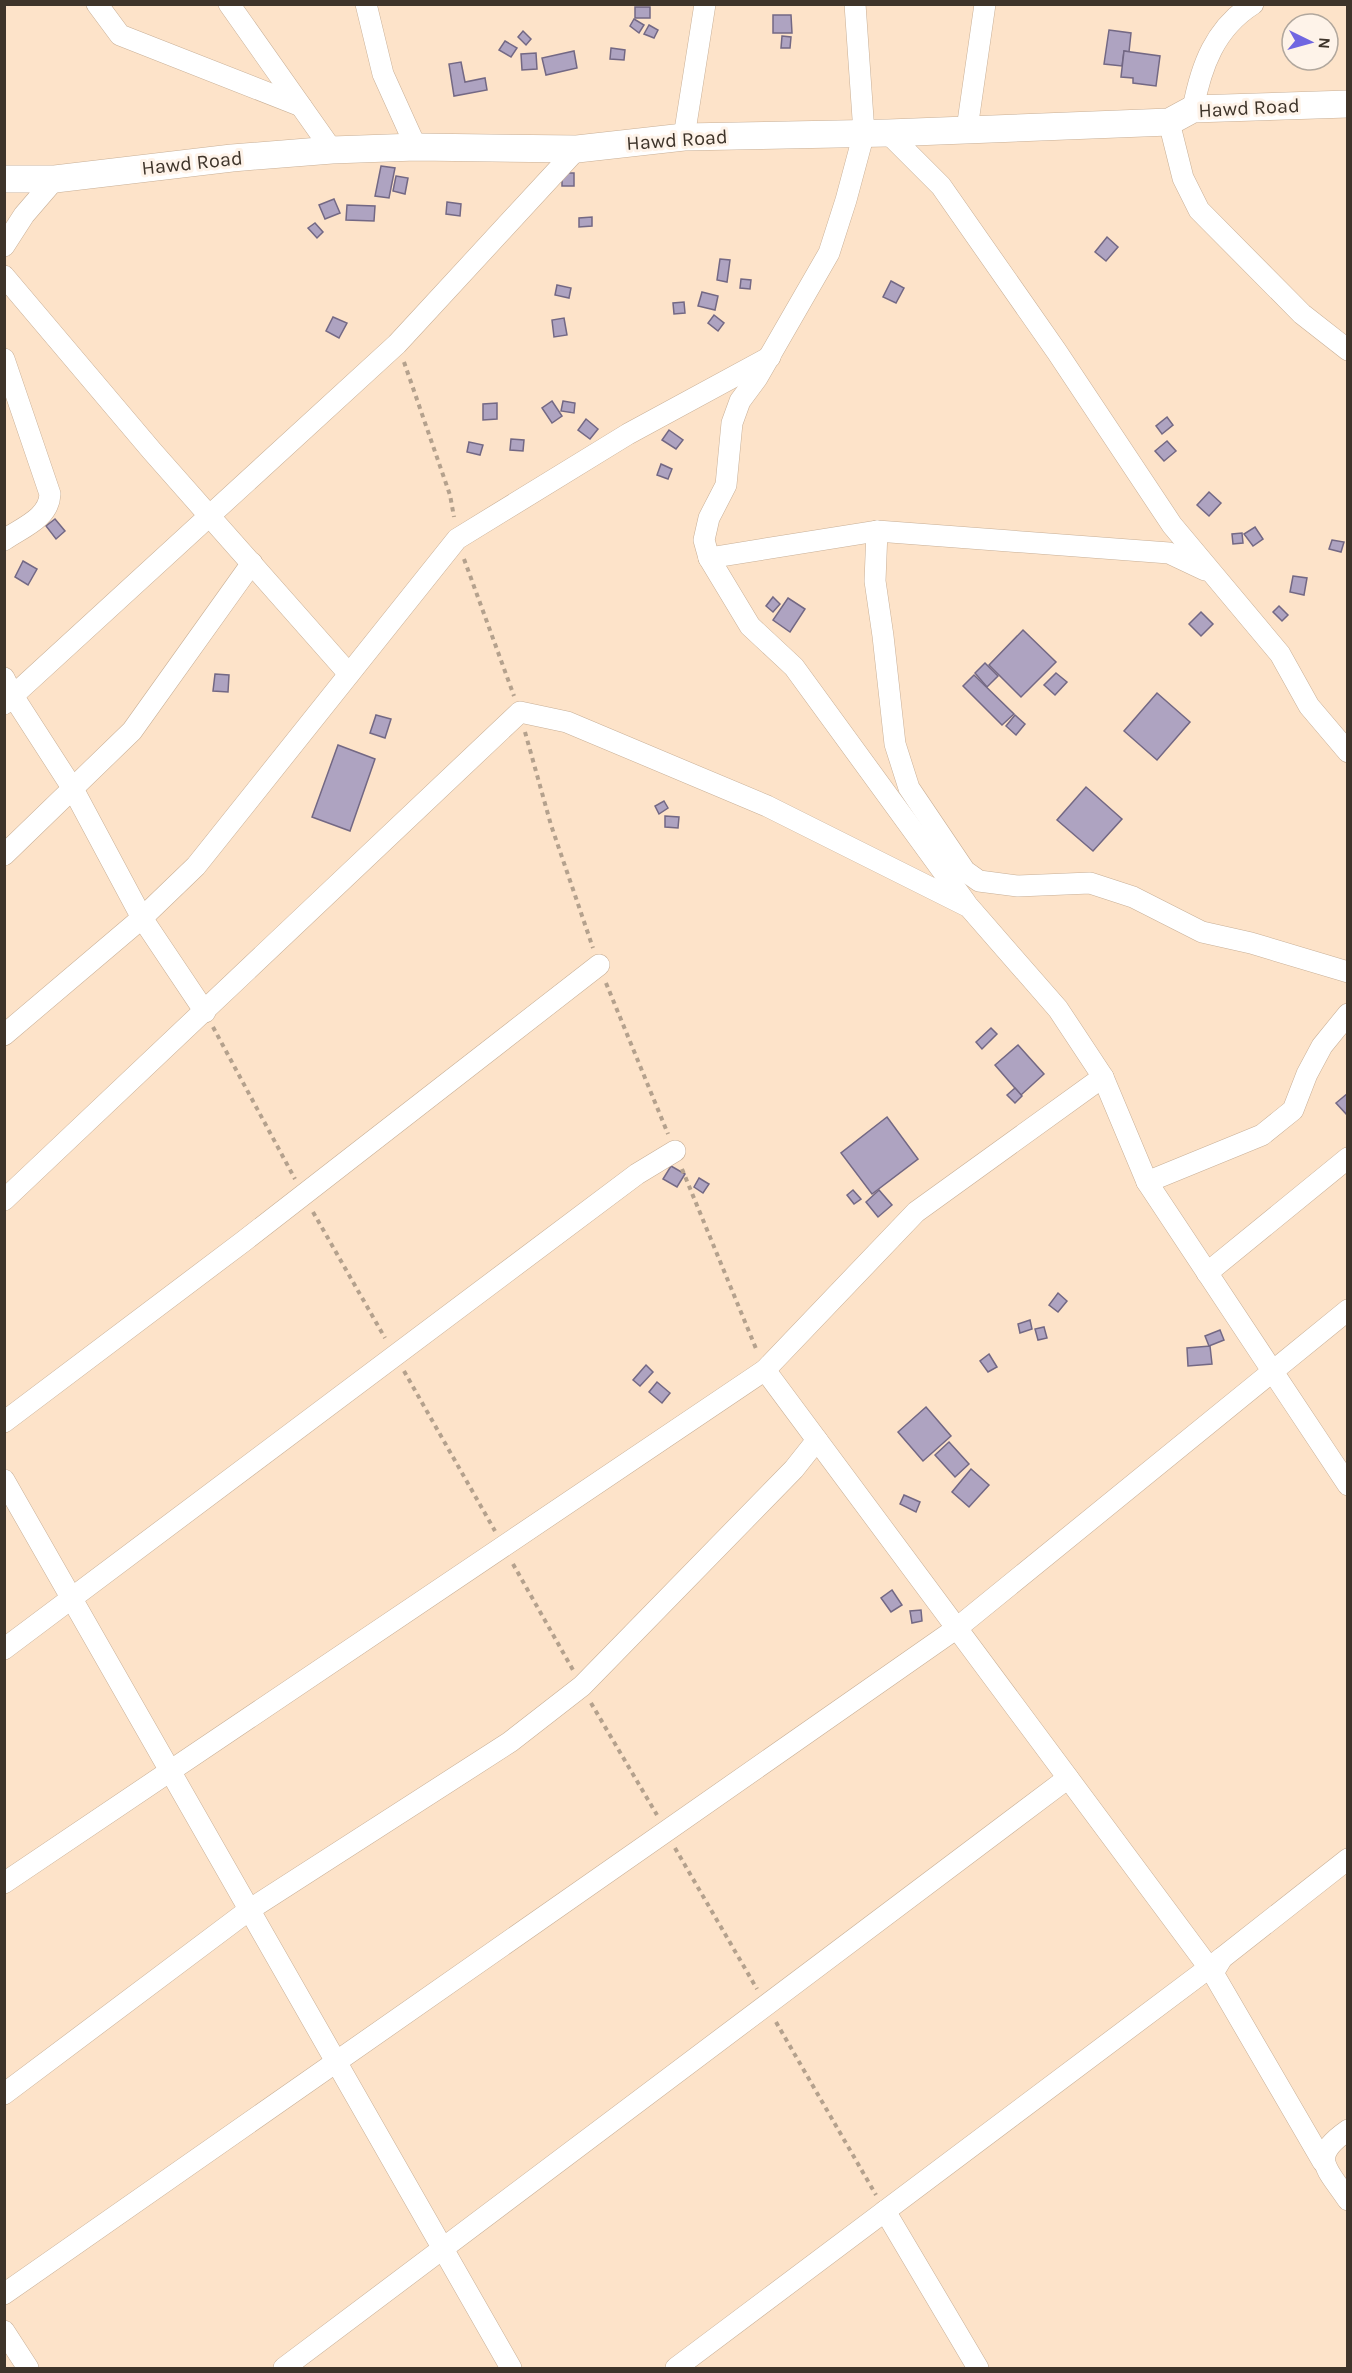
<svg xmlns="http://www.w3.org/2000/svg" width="1352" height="2373" viewBox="0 0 1352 2373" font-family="Karla,sans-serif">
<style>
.building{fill:#aea3c1;stroke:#736884;stroke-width:1.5}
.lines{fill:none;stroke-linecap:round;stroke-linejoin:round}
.minor-casing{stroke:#c8af96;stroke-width:22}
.major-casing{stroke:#c8af96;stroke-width:28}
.path{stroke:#b4a18d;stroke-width:4;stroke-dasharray:4.5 4.5;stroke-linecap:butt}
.minor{stroke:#fff;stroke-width:21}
.major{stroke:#fff;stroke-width:27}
.labels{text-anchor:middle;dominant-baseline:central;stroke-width:6;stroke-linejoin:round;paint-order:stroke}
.street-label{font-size:20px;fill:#3e342a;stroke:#fef3e9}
</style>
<rect width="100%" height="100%" fill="#fde3c9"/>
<!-- building -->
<g class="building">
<rect x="635" y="7" width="15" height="11"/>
<polygon points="773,15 791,15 792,33 773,33"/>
<polygon points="634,19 644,25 639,33 630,26"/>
<polygon points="649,25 658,30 654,38 644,34"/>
<polygon points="1109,30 1131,33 1129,52 1124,51 1122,66 1104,64"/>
<polygon points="523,31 531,39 526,45 518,37"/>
<polygon points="782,36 791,37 790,48 781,48"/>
<polygon points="505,41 517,48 511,57 499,50"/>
<polygon points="611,48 625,50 624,60 610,59"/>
<polygon points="574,51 577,68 546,75 542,58"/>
<polygon points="1124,51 1160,56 1156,86 1133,83 1133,78 1121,77"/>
<polygon points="536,53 537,69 522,70 521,54"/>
<polygon points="461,62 465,82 485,78 487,90 454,96 449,64"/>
<polygon points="381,166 395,168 389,198 375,196"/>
<rect x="562" y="173" width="12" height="13"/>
<polygon points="396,176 408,178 405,194 393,191"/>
<polygon points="334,199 340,213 325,219 319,205"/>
<polygon points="447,202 461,204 460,216 446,214"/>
<polygon points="347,205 375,206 374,221 346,220"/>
<polygon points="592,217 592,226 579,227 579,218"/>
<polygon points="315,223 323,232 317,238 308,228"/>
<polygon points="1107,237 1118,247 1106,261 1095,252"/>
<polygon points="720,259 730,260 727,282 717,280"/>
<polygon points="741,279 751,280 750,289 740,288"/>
<polygon points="891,281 904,288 896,303 883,297"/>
<polygon points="557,285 571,288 569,298 555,295"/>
<polygon points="702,292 718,296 715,310 698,306"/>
<polygon points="684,302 685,313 674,314 673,303"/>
<polygon points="714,315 724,323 718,331 708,323"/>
<polygon points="333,317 347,323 339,338 326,331"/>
<polygon points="564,318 567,335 554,337 552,320"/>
<polygon points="552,401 562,416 552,423 542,408"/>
<polygon points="563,401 575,403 574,413 561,411"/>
<polygon points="497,403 497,419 483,420 483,404"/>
<polygon points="1167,417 1173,425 1162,434 1156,426"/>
<polygon points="586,419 598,429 590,439 578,430"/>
<polygon points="669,430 683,440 676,449 662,440"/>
<polygon points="511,439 524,440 523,451 510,450"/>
<polygon points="1167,441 1176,451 1164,461 1155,451"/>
<polygon points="469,442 483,445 480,455 467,452"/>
<polygon points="661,464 672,469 668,479 657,475"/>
<polygon points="1209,492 1221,503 1209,516 1197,505"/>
<polygon points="55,519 65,531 56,539 46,526"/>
<polygon points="1255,527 1263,539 1253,546 1244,534"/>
<polygon points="1242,533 1243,543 1233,544 1232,534"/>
<polygon points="1332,540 1344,542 1341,552 1329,549"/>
<polygon points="23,561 37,569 28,585 15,577"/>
<polygon points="1293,576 1307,578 1304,595 1290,592"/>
<polygon points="773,597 780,604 773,612 766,606"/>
<polygon points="788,598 805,609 790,632 773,620"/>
<polygon points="1279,606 1288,615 1282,621 1273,612"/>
<polygon points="1201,612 1213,624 1201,636 1189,624"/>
<polygon points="1023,630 1056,662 1021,697 989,665"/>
<polygon points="985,663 998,676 987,687 975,673"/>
<polygon points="1056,673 1067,682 1055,695 1044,685"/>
<polygon points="215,674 229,675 228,692 213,691"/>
<polygon points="974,675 1014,714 1002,725 963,686"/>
<polygon points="1157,693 1190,722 1157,760 1124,731"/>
<polygon points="376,715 391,719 385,738 370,733"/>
<polygon points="1015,715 1025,724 1016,735 1006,726"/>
<polygon points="338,745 375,759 350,831 312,817"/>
<polygon points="1086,787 1122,819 1093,851 1057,820"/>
<polygon points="664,801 668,808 659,814 655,806"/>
<polygon points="665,816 679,817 678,828 665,827"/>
<polygon points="991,1028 997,1034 982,1049 976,1042"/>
<polygon points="1018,1045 1044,1074 1021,1095 995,1065"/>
<polygon points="1015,1088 1022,1096 1015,1103 1007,1095"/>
<polygon points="1348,1093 1348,1116 1336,1103"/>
<polygon points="887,1117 918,1159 872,1194 841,1153"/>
<polygon points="671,1166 685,1174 677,1187 663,1179"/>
<polygon points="699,1178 709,1184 703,1193 694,1187"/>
<polygon points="853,1190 861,1199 854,1204 847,1195"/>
<polygon points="879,1190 892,1205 878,1217 866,1202"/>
<polygon points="1058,1293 1067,1301 1058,1312 1049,1305"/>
<polygon points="1030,1320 1032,1329 1020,1333 1018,1324"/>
<polygon points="1044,1327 1047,1338 1038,1340 1035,1329"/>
<polygon points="1220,1330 1224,1340 1209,1346 1205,1336"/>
<polygon points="1210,1346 1212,1364 1188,1366 1187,1348"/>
<polygon points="989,1354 997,1367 988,1372 980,1361"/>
<polygon points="646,1365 653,1372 640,1386 633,1380"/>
<polygon points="657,1382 670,1393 662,1403 649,1392"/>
<polygon points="926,1407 951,1436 923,1461 898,1432"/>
<polygon points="949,1442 969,1464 955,1477 935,1455"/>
<polygon points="971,1469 989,1485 969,1507 952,1492"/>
<polygon points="904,1495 920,1502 916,1512 900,1504"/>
<polygon points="892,1590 902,1605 891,1612 881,1598"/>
<polygon points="921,1610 922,1621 912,1623 910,1611"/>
</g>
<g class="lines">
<defs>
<g id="minor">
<polyline points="97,4 120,35 301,106"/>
<polyline points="229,4 332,150"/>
<polyline points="366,4 383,74 416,147"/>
<polyline points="855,4 864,133 846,200 829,253 757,378 740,401 732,423 726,485 709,518 704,540 709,558 750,626 794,667 966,903"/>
<path d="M1193 109C1201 66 1215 28 1253 4"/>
<polyline points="1169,122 1183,178 1199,210 1302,314 1348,350"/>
<polyline points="967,129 985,4"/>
<polyline points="888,133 941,186 1057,352 1172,525 1280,654 1309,706 1348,752"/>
<polyline points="684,137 705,4"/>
<polyline points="4,246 24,215 55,179"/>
<polyline points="4,276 152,451 349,674"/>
<path d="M4 359 50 494C49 518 23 527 4 540"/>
<polyline points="877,531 875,581 883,636 895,744 909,788 965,871 979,881 1018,886 1090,883 1133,897 1202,932 1251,943 1348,972"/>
<polyline points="709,558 877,531 1169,553 1205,570"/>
<polyline points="4,678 13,696 73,789 142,918 205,1012"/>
<polyline points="4,704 397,344 577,149"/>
<polyline points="4,855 132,731 252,563"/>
<polyline points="4,1035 142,918 196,866 457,539 628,434 770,357"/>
<polyline points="1147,1182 1262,1135 1293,1110 1307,1074 1322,1046 1348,1014"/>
<polyline points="4,1200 520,712 567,722 767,806 969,907 1058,1009 1103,1077 1147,1182 1348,1485"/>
<polyline points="1207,1273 1348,1158"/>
<polyline points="765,1370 1213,1973"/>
<polyline points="4,1422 244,1241 599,965"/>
<polyline points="4,1480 511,2368"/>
<polyline points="4,1649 637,1174 675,1151"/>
<polyline points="4,1883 765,1370 916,1212 1103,1077"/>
<polyline points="4,2094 249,1910 510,1742 582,1686 794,1469 817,1440"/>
<path d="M1348 2130C1308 2158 1327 2168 1348 2200"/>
<polyline points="1323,2162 1213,1973 1222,1958 1348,1859"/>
<polyline points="885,2211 978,2368"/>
<polyline points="4,2294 957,1628 1348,1310"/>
<polyline points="4,2331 28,2368"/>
<polyline points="284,2368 1068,1778"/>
<polyline points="676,2368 1222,1958"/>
</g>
<polyline id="major" points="4,179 55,179 232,158 332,150 416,147 577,149 684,137 888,133 1169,122 1193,109 1348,104"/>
</defs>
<!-- minor casing -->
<use href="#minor" class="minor-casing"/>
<!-- major casing -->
<use href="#major" class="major-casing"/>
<!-- path -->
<g class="path">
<polyline points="404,362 450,495 454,517"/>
<polyline points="464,559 514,696"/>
<polyline points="525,732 551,825 593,948"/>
<polyline points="606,983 668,1134"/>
<polyline points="213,1027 295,1179"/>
<polyline points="682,1169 757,1351"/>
<polyline points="313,1212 385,1338"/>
<polyline points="404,1371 495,1531"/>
<polyline points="513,1564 573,1670"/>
<polyline points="591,1703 657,1815"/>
<polyline points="675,1848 757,1989"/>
<polyline points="776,2022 876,2195"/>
</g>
<!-- minor -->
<use href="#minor" class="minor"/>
<!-- major -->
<use href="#major" class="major"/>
</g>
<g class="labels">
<!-- street labels -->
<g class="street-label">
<text transform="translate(1249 108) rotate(-3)">Hawd Road</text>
<text transform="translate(677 140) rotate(-4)">Hawd Road</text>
<text transform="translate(192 163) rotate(-6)">Hawd Road</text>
</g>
</g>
<!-- border -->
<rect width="1352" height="2373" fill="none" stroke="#3e342a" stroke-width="12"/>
<!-- north arrow -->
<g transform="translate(1310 42) rotate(95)"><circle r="28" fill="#fef3e9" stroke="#b1a79d" stroke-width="1.5"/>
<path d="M0-4.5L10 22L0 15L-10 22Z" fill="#7066e1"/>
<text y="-9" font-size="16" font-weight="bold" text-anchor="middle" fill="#3e342a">N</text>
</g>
</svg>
